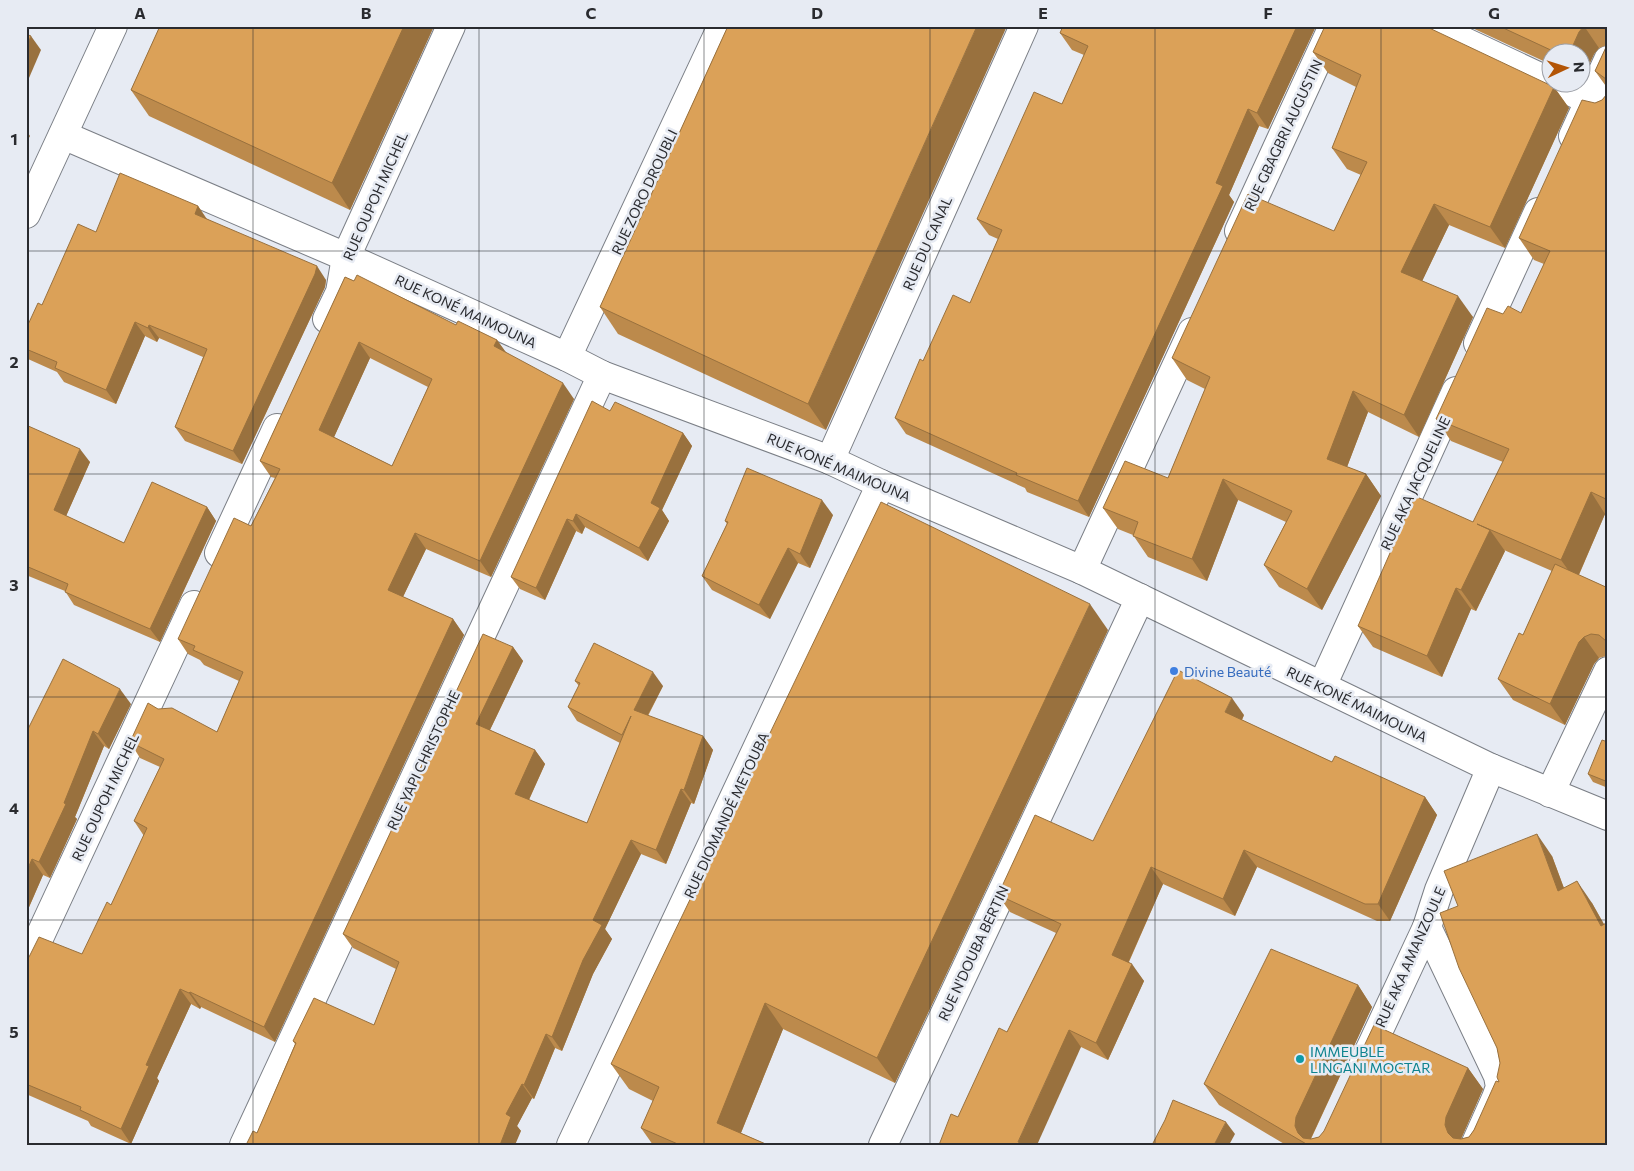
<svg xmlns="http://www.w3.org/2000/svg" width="1634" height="1171" viewBox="0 0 1634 1171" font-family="Commissioner,sans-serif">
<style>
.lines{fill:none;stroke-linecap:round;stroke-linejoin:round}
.street-casing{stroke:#7b7f86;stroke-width:30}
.street{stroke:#fff;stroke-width:28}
.wall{fill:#bc8a4c;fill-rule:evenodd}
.shaded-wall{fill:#99713e}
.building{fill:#dba158;stroke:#99713e;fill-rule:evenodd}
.grid{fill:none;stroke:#2a2b2f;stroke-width:1;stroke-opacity:0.55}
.shop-dot{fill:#3f7fe0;stroke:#e7ebf3;stroke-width:2}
.culture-dot{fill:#0f9aa8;stroke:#e7ebf3;stroke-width:2}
.labels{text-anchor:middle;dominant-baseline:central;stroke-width:5;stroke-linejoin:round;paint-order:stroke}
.street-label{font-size:14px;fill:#2a2b2f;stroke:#e7ebf3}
.shop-label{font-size:14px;fill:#366cbe;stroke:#e7ebf3;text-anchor:start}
.culture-label{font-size:14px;fill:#0d838f;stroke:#e7ebf3;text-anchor:start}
.neatline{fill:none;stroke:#2a2b2f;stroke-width:2}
.grid-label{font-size:16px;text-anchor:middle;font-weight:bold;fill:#2a2b2f}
</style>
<rect width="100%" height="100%" fill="#e7ebf3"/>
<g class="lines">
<defs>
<g id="street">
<polyline points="1431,26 1608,109"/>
<polyline points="63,135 346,257 567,357 602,375 830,460 881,484 1082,570 1491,768 1608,816"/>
<polyline points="1573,136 1608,60"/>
<polyline points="26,214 113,26"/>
<polyline points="1239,231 1333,26"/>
<polyline points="327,319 340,292 346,257 451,26"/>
<polyline points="1478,343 1538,212"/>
<polyline points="567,357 722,26"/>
<polyline points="830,460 1024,26"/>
<polyline points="219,553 277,428"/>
<polyline points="1082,570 1192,332"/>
<polyline points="1322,686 1456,391"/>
<polyline points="1550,793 1608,671"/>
<polyline points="1427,927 1498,1076 1500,1087 1496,1098 1475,1145"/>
<polyline points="26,966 194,605"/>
<polyline points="1364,1062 1427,927 1439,890 1491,768"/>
<polyline points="244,1145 602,375"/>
<polyline points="571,1145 881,484"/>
<polyline points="883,1145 1140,598"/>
</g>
</defs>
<!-- street casing -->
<use href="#street" class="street-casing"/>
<!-- street -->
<use href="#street" class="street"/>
</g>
<!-- wall -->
<g class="wall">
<polygon points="160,26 434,26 350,210 149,116 131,90"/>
<polygon points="728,26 826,430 618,334 600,307"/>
<polygon points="1316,26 1268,129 1259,126 1229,195 1234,202 1089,517 1027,492 1025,488 906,434 895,418 923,361 970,303 998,239 989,235 977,219 1062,104 1084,55 1072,50 1060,33"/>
<polygon points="1468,26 1608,26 1608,89 1595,71 1607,45 1599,48 1594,54 1582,80 1582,52 1552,52 1552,65"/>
<polygon points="1313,52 1554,87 1569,108 1505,248 1449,225 1422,281 1473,317 1419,437 1368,412 1347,467 1366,474 1381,496 1322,610 1279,587 1264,565 1286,522 1238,500 1207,581 1148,557 1133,535 1118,529 1103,508 1168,478 1205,389 1187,380 1172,358 1334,231 1361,175 1347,169 1332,148 1356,87 1328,73"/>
<polygon points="1608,91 1608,515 1605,514 1579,575 1608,588 1608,656 1606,656 1599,658 1594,664 1565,725 1513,700 1498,679 1523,635 1552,571 1504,550 1505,551 1476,611 1471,609 1442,677 1373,647 1358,626 1473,522 1503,462 1451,441 1436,419 1503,314 1521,313 1544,264 1534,260 1519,238 1595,103 1602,100 1607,94"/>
<polygon points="198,206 207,219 326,280 325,287 242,464 185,441 175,427 203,357 159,338 157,342 145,336 116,404 64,382 57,372 28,359 26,356 26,329 42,305 96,232"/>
<path d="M345 277 456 325 497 340 506 353 574 399 491 577 426 549 403 597 453 619 464 635 275 1042 201 1007 200 1009 191 1004 157 1078 159 1081 131 1144 91 1126 88 1121 26 1094V961L82 954 111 905 144 836 134 821 160 767 140 758 130 742 158 709 217 732 239 681 204 665 200 660 188 654 178 639 251 526 275 478 271 477 260 461ZM370 358 428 387 392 466 334 437Z"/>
<polygon points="610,411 683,433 692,446 662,510 669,521 648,561 585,527 582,534 576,531 545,600 520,589 511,577"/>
<polygon points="26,425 90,462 66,516 124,543 207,507 216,521 160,642 74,605 65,591 26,575"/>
<polygon points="833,515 810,568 798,563 770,619 712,590 702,576 727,524 725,521"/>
<polygon points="1108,630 895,1083 783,1029 741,1133 768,1145 653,1145 641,1128 653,1101 629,1089 611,1064"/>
<polygon points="513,647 523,661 490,730 535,750 545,764 529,800 587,823 620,743 577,721 568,707 579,686 575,681 663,686 648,716 703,736 713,750 694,804 691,803 666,864 641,854 605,929 612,939 593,974 562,1051 555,1048 534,1099 532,1098 517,1126 521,1131 257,1133 295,1044 293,1041 374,1025 396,969 353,948 343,934"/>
<polygon points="131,704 109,749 104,746 75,817 77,819 50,878 43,875 26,914 26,733"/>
<polygon points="1244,715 1242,720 1332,762 1425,797 1437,815 1390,921 1377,921 1257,867 1235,916 1163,884 1129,962 1144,981 1108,1060 1081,1047 958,1117 1007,1032 1056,933 1010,912 998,895 1093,841"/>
<polygon points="1608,742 1608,788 1593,782 1588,774"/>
<polygon points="1552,856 1564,888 1592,903 1604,924 1608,1145 1286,1145 1219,1105 1204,1084 1358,985 1372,1007 1311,1139 1319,1137 1468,1068 1483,1089 1461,1139 1469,1137 1474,1130 1499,1082 1500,1063 1497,1048 1458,906"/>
</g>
<!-- shaded-wall -->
<g class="shaded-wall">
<polygon points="404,26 434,26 350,210 332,183"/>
<polygon points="977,26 1007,26 826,430 808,404"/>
<polygon points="1297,26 1316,26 1268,129 1257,113"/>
<polygon points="1584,26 1599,48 1594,54 1582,80 1582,52 1570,52 1579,32"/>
<polygon points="31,36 41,50 26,85 26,47"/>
<polygon points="1554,87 1569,108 1505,248 1490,227"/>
<polygon points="1248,109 1259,126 1229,195 1234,202 1089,517 1078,501"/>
<polygon points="26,130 30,136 26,143"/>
<polygon points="1434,204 1449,225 1416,294 1401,272"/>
<polygon points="198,206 207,220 195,214"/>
<polygon points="317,266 326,280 325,287 242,464 233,451"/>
<polygon points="1458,296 1473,317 1419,437 1404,415"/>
<polygon points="135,322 145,336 116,404 106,390"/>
<polygon points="149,325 159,338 157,342 148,328"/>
<polygon points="497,340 508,355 494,346"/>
<polygon points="359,342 370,358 330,446 319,430"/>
<polygon points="563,383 574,399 491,577 480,561"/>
<polygon points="1353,391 1368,412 1342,480 1327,459"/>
<polygon points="683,433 692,446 662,510 669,521 648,561 639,548 651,503"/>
<polygon points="80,449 90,462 63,523 54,510"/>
<polygon points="1366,474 1381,496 1322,610 1307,589"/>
<polygon points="1223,479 1238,500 1207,581 1192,559"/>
<polygon points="1591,492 1605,514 1576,581 1561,560"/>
<polygon points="822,500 833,515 810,568 800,554"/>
<polygon points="207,507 216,521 160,642 150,629"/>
<polygon points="576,514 585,527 582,534 573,521"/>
<polygon points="567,519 576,531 545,600 536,588"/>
<polygon points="1490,530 1505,551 1476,611 1461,590"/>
<polygon points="415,533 426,549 399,605 388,590"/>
<polygon points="788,548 798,563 770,619 759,605"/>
<polygon points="1456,588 1471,609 1442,677 1427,656"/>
<polygon points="1090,604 1108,630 895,1083 877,1058"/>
<polygon points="453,619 464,635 275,1042 264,1027"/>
<polygon points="1584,637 1599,658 1594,664 1565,725 1550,704 1579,642"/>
<polygon points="513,647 523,661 486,738 476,724"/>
<polygon points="653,672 663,686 643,724 634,710"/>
<polygon points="120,689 131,704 109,749 98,734"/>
<polygon points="1232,698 1244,715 1237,730 1225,712"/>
<polygon points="93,731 104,746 75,817 77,819 50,878 39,862"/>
<polygon points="703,736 713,750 694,804 684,790"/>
<polygon points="535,750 545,764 525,808 515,794"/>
<polygon points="681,789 691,803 666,864 656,850"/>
<polygon points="1425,797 1437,815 1390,921 1378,904"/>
<polygon points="1537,834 1552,856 1573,913 1558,891"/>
<polygon points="631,840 641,854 605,929 612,939 593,974 562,1051 552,1037 593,920"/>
<polygon points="1244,850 1257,867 1235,916 1223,899"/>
<polygon points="32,859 43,875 26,914 26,873"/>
<polygon points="1151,867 1163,884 1124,972 1112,955"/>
<polygon points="1577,881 1592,903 1608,932 1601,926"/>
<polygon points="1132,964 1144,981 1108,1060 1096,1043"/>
<polygon points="1358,985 1372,1007 1311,1138 1310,1145 1298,1133 1295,1126 1296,1117"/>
<polygon points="180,989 191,1004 157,1078 159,1081 131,1144 121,1129 146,1065"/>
<polygon points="190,992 201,1007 200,1009 189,993"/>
<polygon points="765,1003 783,1029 736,1145 717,1123"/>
<polygon points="1069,1030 1081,1047 1037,1145 1021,1145 1018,1142"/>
<polygon points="546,1034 555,1048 534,1099 524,1085"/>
<polygon points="1468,1068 1483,1089 1461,1139 1460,1145 1448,1133 1445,1125 1446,1117"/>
<polygon points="522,1084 532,1098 517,1126 521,1131 515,1145 500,1145 506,1114"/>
<polygon points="1226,1122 1235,1134 1229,1145 1214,1145"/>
</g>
<!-- building -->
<g class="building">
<polygon points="160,26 404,26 332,183 131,90"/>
<polygon points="728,26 977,26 808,404 600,307"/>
<polygon points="1063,26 1297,26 1257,113 1248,109 1216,183 1223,186 1078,501 1016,475 1017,473 895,418 920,359 923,361 953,295 970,303 1002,230 977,219 1034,92 1062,104 1088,46 1060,33"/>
<polygon points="1325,26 1425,26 1554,87 1490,227 1434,204 1401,272 1458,296 1404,415 1353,391 1327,459 1366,474 1307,589 1264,565 1292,511 1223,479 1192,559 1133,536 1138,522 1103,508 1125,461 1168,478 1210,377 1172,358 1248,194 1334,231 1367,162 1332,148 1361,75 1313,52"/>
<polygon points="1499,26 1584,26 1579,32 1570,52 1555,52"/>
<polygon points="1602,26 1608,26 1608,35 1605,29"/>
<polygon points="26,34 31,36 26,47"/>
<polygon points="1608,42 1608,84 1606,79 1595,71 1607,45"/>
<polygon points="1608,91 1608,500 1591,492 1561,560 1477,524 1490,530 1461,590 1456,588 1427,656 1358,626 1415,496 1473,522 1509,449 1436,419 1487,308 1503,314 1508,306 1521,313 1550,251 1519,238 1582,100 1595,103 1602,100 1607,94"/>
<polygon points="120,173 198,206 195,214 317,266 315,274 233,451 175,427 207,349 149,325 148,328 135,322 106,390 55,368 57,362 26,349 26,329 38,303 42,305 78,224 96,232"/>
<path d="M357 275 456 325 458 321 497 340 494 346 563 383 480 561 415 533 388 590 453 619 264 1027 190 992 189 993 180 989 146 1065 149 1066 121 1129 80 1110 81 1107 26 1084V961L29 957 39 937 82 954 107 902 111 905 147 828 134 821 164 759 130 742 148 703 158 709 172 708 217 732 243 672 193 650 195 646 178 639 234 518 251 526 280 469 260 461 345 277 354 281ZM359 342 432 379 392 466 319 430Z"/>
<polygon points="592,401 610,411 615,402 683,433 651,503 660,508 639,548 576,514 573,521 567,519 536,588 511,577"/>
<polygon points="26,425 80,449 54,510 124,543 152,482 207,507 150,629 65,592 68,584 26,566"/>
<polygon points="747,468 822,500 800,554 788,548 759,605 702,576 728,522 725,521"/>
<polygon points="881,502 1090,604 877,1058 765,1003 717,1123 768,1145 680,1145 641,1128 659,1087 611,1064"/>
<polygon points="1555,564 1608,588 1608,646 1606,641 1599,635 1591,634 1584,637 1579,642 1550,704 1498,679 1519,633 1523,635"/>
<polygon points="483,634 513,647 476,724 535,750 515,794 587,823 631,716 622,735 568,707 580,683 575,681 594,643 653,672 634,710 703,736 684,790 681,789 656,850 631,840 593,920 602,925 583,960 552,1037 546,1034 524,1085 522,1084 506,1114 511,1117 500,1145 246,1145 253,1131 257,1133 296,1043 293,1041 314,998 374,1025 399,962 343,934"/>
<polygon points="63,659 120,689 98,734 93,731 64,803 66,804 39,862 32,859 26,873 26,733"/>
<polygon points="1178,670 1232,698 1225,712 1332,762 1335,756 1425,797 1378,904 1365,904 1244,850 1223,899 1151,867 1112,955 1132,964 1096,1043 1069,1030 1018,1142 1026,1145 939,1145 951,1114 958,1117 999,1028 1007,1032 1061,924 998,895 1035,815 1093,841"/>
<polygon points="1602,740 1608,742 1608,782 1588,774"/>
<polygon points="1537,834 1558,891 1577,881 1601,926 1608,922 1608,1145 1308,1145 1204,1084 1271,949 1358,985 1296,1117 1295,1126 1298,1133 1303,1138 1311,1139 1319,1137 1324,1131 1374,1025 1468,1068 1446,1117 1445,1125 1448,1133 1453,1138 1461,1139 1469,1137 1474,1130 1496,1081 1499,1082 1497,1077 1500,1063 1497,1048 1459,968 1440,913 1458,906 1444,871"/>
<polygon points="1173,1100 1226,1122 1214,1145 1152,1145 1165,1120"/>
</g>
<!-- grid -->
<path class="grid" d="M253 26V1145M479 26V1145M704 26V1145M930 26V1145M1155 26V1145M1381 26V1145M26 251H1608M26 474H1608M26 697H1608M26 920H1608"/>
<!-- markers -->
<circle class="shop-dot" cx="1174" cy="671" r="5"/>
<circle class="culture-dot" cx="1300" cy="1059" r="5"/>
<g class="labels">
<!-- street labels -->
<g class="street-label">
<text transform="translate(1283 135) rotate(-65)">RUE GBAGBRI AUGUSTIN</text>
<text transform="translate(644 192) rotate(-65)">RUE ZORO DROUBLI</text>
<text transform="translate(375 196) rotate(-66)">RUE OUPOH MICHEL</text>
<text transform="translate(927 243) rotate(-66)">RUE DU CANAL</text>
<text transform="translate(466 311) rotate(25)">RUE KONÉ MAIMOUNA</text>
<text transform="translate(839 467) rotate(23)">RUE KONÉ MAIMOUNA</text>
<text transform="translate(1415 483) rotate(-65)">RUE AKA JACQUELINE</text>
<text transform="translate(1357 704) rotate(26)">RUE KONÉ MAIMOUNA</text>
<text transform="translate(423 760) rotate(-65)">RUE YAPI CHRISTOPHE</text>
<text transform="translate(105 797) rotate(-65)">RUE OUPOH MICHEL</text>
<text transform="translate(726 815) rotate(-65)">RUE DIOMANDÉ METOUBA</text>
<text transform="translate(973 953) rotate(-65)">RUE N'DOUBA BERTIN</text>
<text transform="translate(1410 957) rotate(-66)">RUE AKA AMANZOULE</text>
</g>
<!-- shop labels -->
<g class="shop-label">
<text x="1184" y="671">Divine Beauté</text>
</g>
<!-- culture labels -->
<g class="culture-label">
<text x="1310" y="1051">IMMEUBLE<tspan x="1310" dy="16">LINGANI MOCTAR</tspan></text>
</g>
</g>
<!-- border -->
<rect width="1634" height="1171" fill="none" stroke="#e7ebf3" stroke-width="55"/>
<!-- north arrow -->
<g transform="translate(1566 68) rotate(86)"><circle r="24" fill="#e7ebf3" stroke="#9b9ea5"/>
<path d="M0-4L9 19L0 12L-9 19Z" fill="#b35506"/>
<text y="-8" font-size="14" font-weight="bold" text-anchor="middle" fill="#2a2b2f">N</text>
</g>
<rect x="28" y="28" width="1578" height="1116" class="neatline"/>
<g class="grid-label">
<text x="140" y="19">A</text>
<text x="366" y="19">B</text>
<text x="591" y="19">C</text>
<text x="817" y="19">D</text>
<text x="1043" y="19">E</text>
<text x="1268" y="19">F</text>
<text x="1494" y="19">G</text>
<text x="14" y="145">1</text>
<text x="14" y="368">2</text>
<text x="14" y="591">3</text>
<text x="14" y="814">4</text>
<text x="14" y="1038">5</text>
</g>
</svg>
